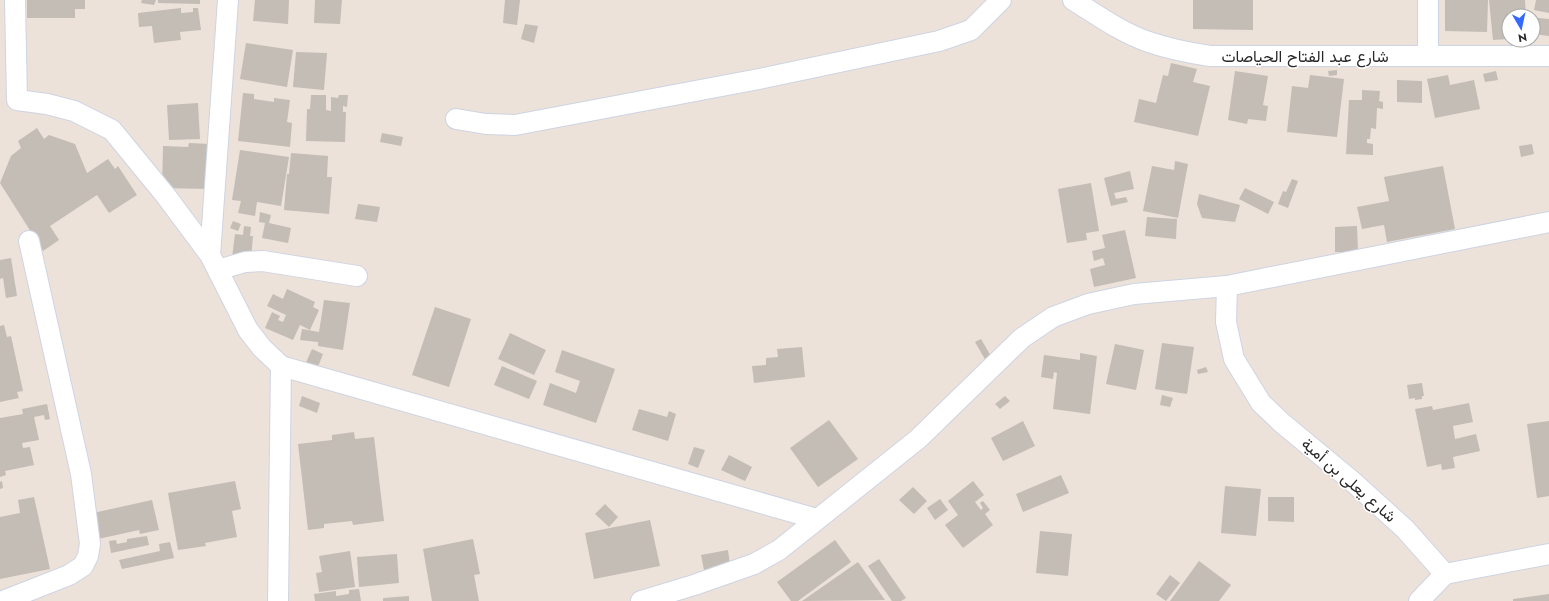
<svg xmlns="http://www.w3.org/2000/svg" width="1549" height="601" viewBox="0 0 1549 601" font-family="Jost,Vazirmatn,sans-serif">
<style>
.building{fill:#c3bdb5}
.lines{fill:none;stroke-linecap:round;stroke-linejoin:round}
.street-casing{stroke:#ced4e3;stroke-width:22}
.street{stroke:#fff;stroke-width:20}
.labels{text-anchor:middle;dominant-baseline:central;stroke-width:3;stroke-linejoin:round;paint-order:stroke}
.street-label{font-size:16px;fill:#282828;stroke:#fff}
</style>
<rect width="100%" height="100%" fill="#ece2d9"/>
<!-- building -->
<g class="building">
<polygon points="27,0 85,0 85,9 75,9 75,18 27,18"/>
<polygon points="142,0 156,0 154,5 141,3"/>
<polygon points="158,0 200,0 200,4 158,3"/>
<polygon points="255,0 289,0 288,24 253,21"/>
<polygon points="315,0 342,0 340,24 314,23"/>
<polygon points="505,0 520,0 517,25 503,23"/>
<polygon points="1193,0 1253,0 1253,30 1193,29"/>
<polygon points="1445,0 1488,0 1487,32 1445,31"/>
<polygon points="1489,0 1525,0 1526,16 1509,16 1509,39 1493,40"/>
<polygon points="1536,0 1549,0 1549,13 1534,10"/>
<polygon points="181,8 181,13 193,12 193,8 198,8 201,30 180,32 181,40 154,43 152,26 139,27 138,13"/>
<polygon points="1538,18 1549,19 1549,36 1533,34 1533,26 1537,27"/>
<polygon points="525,24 538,26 534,43 521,39"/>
<polygon points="246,43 293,50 287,87 240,79"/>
<polygon points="296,52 327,53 324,90 293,87"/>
<polygon points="1171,63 1197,69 1193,82 1210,86 1198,136 1134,122 1139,99 1156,103 1163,75 1168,76"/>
<polygon points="1337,70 1337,75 1329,76 1328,71"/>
<polygon points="1235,71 1268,76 1263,105 1268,106 1266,121 1248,119 1247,124 1228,120"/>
<polygon points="1496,71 1498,80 1485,82 1483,74"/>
<polygon points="1310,75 1344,79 1337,137 1287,132 1292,86 1308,88"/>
<polygon points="1448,75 1450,85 1474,80 1480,109 1435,118 1427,79"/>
<polygon points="1397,80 1422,81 1422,103 1397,102"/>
<polygon points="1362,90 1380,91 1379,101 1383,102 1383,109 1377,108 1376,129 1371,128 1370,139 1367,139 1367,143 1373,144 1373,155 1346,154 1349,100 1362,100"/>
<polygon points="243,93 254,94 254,99 274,102 274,98 290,100 287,122 292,123 290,147 238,141"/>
<polygon points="311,95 326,95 326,110 331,111 331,97 338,98 339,95 348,95 347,107 343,106 343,112 346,112 345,142 306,141 307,109 310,109"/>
<polygon points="198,103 200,139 169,140 167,105"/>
<polygon points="37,128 44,139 49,135 75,144 87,173 108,159 115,169 118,166 137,195 109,213 97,195 50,226 59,240 43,251 0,183 11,156 21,148 18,141"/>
<polygon points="382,133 403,137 401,146 380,142"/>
<polygon points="189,143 210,144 209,189 162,188 163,146 188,147"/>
<polygon points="1532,144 1534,154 1521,157 1519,146"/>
<polygon points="240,150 289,157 281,206 257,202 255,216 238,213 241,201 232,200"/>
<polygon points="291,153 328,156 327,177 332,177 329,214 284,210 287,174 289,174"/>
<polygon points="1175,161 1188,164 1178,218 1143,211 1152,166 1174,170"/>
<polygon points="1443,166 1455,229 1387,242 1384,225 1362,229 1357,207 1389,201 1384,177"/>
<polygon points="1130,171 1134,189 1114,193 1116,199 1126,197 1128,202 1111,206 1104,178"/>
<polygon points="1292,179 1298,181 1288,208 1278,204 1283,191 1286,192"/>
<polygon points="1091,183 1099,231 1086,233 1087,240 1067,243 1058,189"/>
<polygon points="1245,188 1274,202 1268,214 1239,199"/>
<polygon points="1199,194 1240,205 1235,222 1202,218 1197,204"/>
<polygon points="358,204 380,207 377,222 355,219"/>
<polygon points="260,212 271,215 269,223 291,228 288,243 262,238 265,223 259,222"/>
<polygon points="1147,217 1177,219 1176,239 1145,236"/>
<polygon points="233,221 241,224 238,231 230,228"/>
<polygon points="244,226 251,227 250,236 253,236 251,260 232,258 235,234 243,235"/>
<polygon points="1357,226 1358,252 1335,252 1335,227"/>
<polygon points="1125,230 1136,278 1094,287 1090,269 1105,265 1103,258 1094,261 1092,251 1105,248 1102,235"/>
<polygon points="11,258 17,296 6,298 3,278 0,279 0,260"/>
<polygon points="287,289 315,302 313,307 319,310 310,330 300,325 293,340 265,328 272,312 280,316 278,320 283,322 286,315 267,306 273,294 283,299"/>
<polygon points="324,300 350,303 343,350 318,346 318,342 300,340 302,329 319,332"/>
<polygon points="435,307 471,319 449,387 412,375"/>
<polygon points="4,325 7,337 11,336 23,391 17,392 19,398 0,402 0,326"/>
<polygon points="510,333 546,350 534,375 498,359"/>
<polygon points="981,339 992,358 986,361 975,342"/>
<polygon points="1162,343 1194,347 1187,394 1155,389"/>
<polygon points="1115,344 1144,350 1136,390 1106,384"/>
<polygon points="802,347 805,377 754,383 752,366 766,365 766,358 778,357 777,349"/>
<polygon points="312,349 323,354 316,372 304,367"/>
<polygon points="562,350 615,369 596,423 543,405 550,383 576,393 580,381 555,372"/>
<polygon points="1080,353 1097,356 1090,414 1053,409 1057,373 1054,372 1053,379 1041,377 1044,355 1080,360"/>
<polygon points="502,366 537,381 529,399 494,385"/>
<polygon points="1206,367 1208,372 1198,374 1197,370"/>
<polygon points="1422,383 1424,396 1422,396 1422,399 1415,400 1415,398 1409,399 1407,385"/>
<polygon points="1162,395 1173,398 1170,407 1160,405"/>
<polygon points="302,396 320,403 317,413 299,406"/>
<polygon points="1005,396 1010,401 1000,409 995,404"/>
<polygon points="1469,403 1473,422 1453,426 1455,439 1476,434 1480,451 1453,457 1455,468 1442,470 1441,464 1427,467 1415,409 1432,406 1433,410"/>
<polygon points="47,404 50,419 45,420 44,415 34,417 39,440 22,443 23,448 30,447 34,465 5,471 6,475 0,477 0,418 23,414 22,409"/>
<polygon points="639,409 667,417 669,411 676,414 668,441 632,430"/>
<polygon points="829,420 858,459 818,487 790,448"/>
<polygon points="1023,421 1035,446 1003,461 991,438"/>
<polygon points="1549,421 1549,496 1537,498 1527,424"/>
<polygon points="354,432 355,439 374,437 384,521 353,525 352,521 324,524 324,528 308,530 298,444 332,440 332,435"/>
<polygon points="694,447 705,450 698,468 688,464"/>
<polygon points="729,455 752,467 745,481 721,470"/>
<polygon points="1061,475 1069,493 1023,512 1016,494"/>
<polygon points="2,481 3,488 0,489 0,482"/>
<polygon points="235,481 241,509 232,511 237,537 205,543 206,546 178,550 168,493"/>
<polygon points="973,481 984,495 975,502 981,510 983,508 980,503 983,501 990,510 985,514 993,525 963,548 945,525 958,515 948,501"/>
<polygon points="1225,486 1261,489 1256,536 1221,533"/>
<polygon points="913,487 927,501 914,514 899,500"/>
<polygon points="34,497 50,569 0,579 0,517 20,513 18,500"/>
<polygon points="1268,497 1294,497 1294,522 1268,521"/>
<polygon points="940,499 948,510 935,520 927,508"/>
<polygon points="152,500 159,530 140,534 139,530 98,539 93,513"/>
<polygon points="605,504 618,517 609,527 595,514"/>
<polygon points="650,520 660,566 594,579 585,533"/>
<polygon points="1040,531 1072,534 1068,576 1036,573"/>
<polygon points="147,536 149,545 111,553 109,541 116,540 117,544 127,542 127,539"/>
<polygon points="473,539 480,574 474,575 479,601 432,601 423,549"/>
<polygon points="835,540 851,562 798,601 791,601 777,582"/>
<polygon points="170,542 174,558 122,569 119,560 160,551 159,544"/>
<polygon points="728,550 730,565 704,570 701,555"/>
<polygon points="350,551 355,587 319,592 316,573 322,572 319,556"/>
<polygon points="397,554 399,583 359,587 357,557"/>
<polygon points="879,559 906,598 901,601 892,601 868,566"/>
<polygon points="1199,561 1231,585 1219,601 1170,601"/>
<polygon points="858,562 885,600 802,601"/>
<polygon points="1170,575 1180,583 1166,601 1156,594"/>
<polygon points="359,589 361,601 315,601 314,594 336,591 336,596 349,594 349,590"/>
<polygon points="1549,594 1549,601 1513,601 1513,599"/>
<polygon points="409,596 409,601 383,601 383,598"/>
</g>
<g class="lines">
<defs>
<g id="street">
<polyline points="15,0 17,100 47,104 74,111 112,130 166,196 210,255 248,330 262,348 281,366 817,519"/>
<path d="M1073 0C1097 15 1122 33 1149 42 1169 49 1190 53 1210 56H1549"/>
<polyline points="1428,56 1428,0"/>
<polyline points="456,119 486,124 515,125 759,79 939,41 971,30 1001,0"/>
<polyline points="210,255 228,0"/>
<polyline points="218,270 245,262 263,261 357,276"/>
<polyline points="1227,286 1226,322 1234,359 1261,403 1282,423 1352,481 1405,529 1445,574 1549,554"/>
<polyline points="3,601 69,575 83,566 88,556 90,544 81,474 29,241"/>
<polyline points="278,601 281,366"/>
<polyline points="641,601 694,585 754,564 779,550 918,439 1022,338 1053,317 1088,304 1134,294 1227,286 1549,222"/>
<polyline points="1419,601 1445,574"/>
</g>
</defs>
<!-- street casing -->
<use href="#street" class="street-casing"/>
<!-- street -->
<use href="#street" class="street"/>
</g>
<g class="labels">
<!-- street labels -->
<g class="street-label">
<text x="1305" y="56">شارع عبد الفتاح الحياصات</text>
<text transform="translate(1349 480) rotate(41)">شارع يعلى بن أمية</text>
</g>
</g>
<!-- north arrow -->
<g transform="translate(1521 28) rotate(171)"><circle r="19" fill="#ffffff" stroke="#a9a9a9"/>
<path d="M0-3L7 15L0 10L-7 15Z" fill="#3369ff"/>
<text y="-6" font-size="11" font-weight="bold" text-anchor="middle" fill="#282828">N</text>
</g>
</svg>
